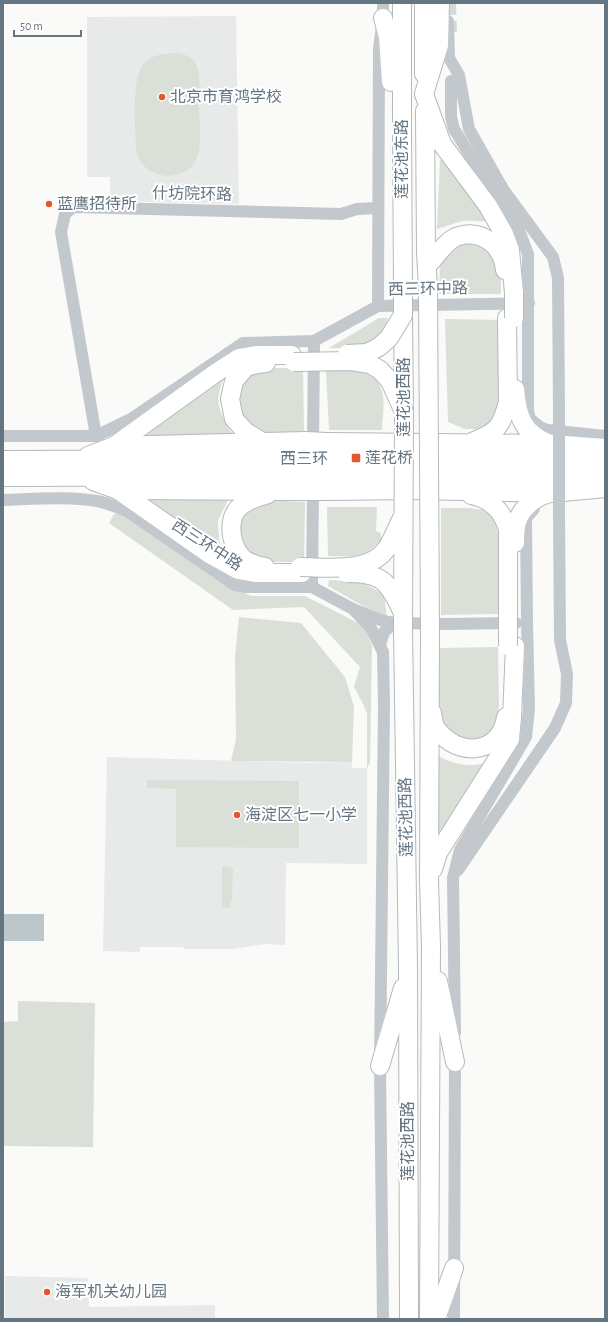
<svg xmlns="http://www.w3.org/2000/svg" width="608" height="1322" viewBox="0 0 608 1322" font-family="'Alegreya Sans','Noto Sans SC',sans-serif">
<style>
.built{fill:#e8e9e9}
.green{fill:#dadfd7}
.water{fill:#bbc7cb}
.lines{fill:none;stroke-linecap:round;stroke-linejoin:round}
.minor-tunnel{stroke:#d5d9db;stroke-width:12;stroke-dasharray:12 6;stroke-linecap:butt}
.highway-casing{stroke:#b4b9bd;stroke-width:20}
.minor{stroke:#c3c8cc;stroke-width:12}
.highway{stroke:#fff;stroke-width:18}
.highway-bridge-casing{stroke:#b4b9bd;stroke-width:20;stroke-linecap:butt}
.minor-bridge{stroke:#c3c8cc;stroke-width:12}
.highway-bridge{stroke:#fff;stroke-width:18}
.poi-dot{fill:#e4572e;stroke:#fff;stroke-width:1.5}
.labels{text-anchor:middle;dominant-baseline:central;stroke-width:4;stroke-linejoin:round;paint-order:stroke}
.poi-label{font-size:16px;fill:#657683;stroke:#fff;text-anchor:start}
.street-label{font-size:16px;fill:#657683;stroke:#fff}
</style>
<rect width="100%" height="100%" fill="#fafaf8"/>
<!-- built -->
<g class="built">
<polygon points="236,16 239,204 110,201 110,177 87,177 87,17"/>
<polygon points="107,757 308,763 352,762 352,768 367,768 367,864 286,863 285,945 266,944 232,949 184,949 183,947 140,947 140,952 103,951"/>
<polygon points="5,1276 88,1278 89,1307 215,1305 215,1319 5,1319"/>
</g>
<!-- green -->
<g class="green">
<path d="M175 53C182 54 190 55 194 61 202 72 199 94 199 107 199 129 207 167 179 174 172 176 165 177 158 174 146 171 139 162 136 151 136 130 130 74 146 61 155 54 165 54 175 53Z"/>
<path d="M440 160 448 161 487 216 486 221C479 222 472 220 464 221 455 222 446 227 437 229Z"/>
<polygon points="474,240 490,246 501,276 501,294 439,294 440,262 461,242"/>
<polygon points="379,318 388,318 382,334 363,349 329,348"/>
<polygon points="445,319 501,320 502,407 494,421 485,426 476,429 465,429 448,422"/>
<polygon points="256,368 303,368 304,434 264,434 243,420 237,405 239,385"/>
<path d="M359 370C391 382 383 403 382 430H329L326 371Z"/>
<path d="M224 376C218 396 215 400 224 419 226 426 229 430 234 435L138 438Z"/>
<polygon points="140,498 229,498 218,520 218,528 221,554"/>
<polygon points="262,500 305,502 304,562 258,562 239,542 237,519"/>
<path d="M327 507H377L376 531 381 533V540C363 560 352 556 328 556Z"/>
<polygon points="441,508 470,508 483,510 491,515 496,524 499,539 499,614 441,615"/>
<polygon points="114,514 122,514 233,589 252,596 305,596 360,624 367,633 372,646 370,763 367,768 367,714 364,706 354,687 360,667 304,607 233,610 109,523"/>
<polygon points="329,580 361,582 384,594 387,617 365,607 328,586"/>
<polygon points="239,617 301,623 345,677 354,707 352,762 231,761 236,739 235,657"/>
<polygon points="498,647 499,706 497,722 486,737 475,744 453,739 436,717 439,648"/>
<path d="M436 755C447 761 461 766 474 765 480 765 487 762 493 760L440 838 437 836Z"/>
<polygon points="147,780 299,781 299,848 176,847 176,789 147,788"/>
<polygon points="222,866 230,867 233,869 232,899 229,908 222,907"/>
<polygon points="18,1001 95,1003 93,1147 3,1146 3,1022 18,1021"/>
</g>
<!-- water -->
<rect class="water" x="3" y="914" width="41" height="27"/>
<g class="lines">
<!-- minor-tunnel -->
<polyline class="minor-tunnel" points="450,3 451,32"/>
<defs>
<g id="highway">
<polyline points="402,3 402,127 403,290"/>
<polyline points="440,3 439,45 424,94 442,144 488,206 504,234 510,250 514,293"/>
<polyline points="383,18 388,37 391,82"/>
<polyline points="424,74 424,3"/>
<polyline points="425,111 426,251 428,288"/>
<path d="M427 266C436 257 443 244 454 238 457 236 460 236 463 235 485 231 503 248 505 270"/>
<polyline points="403,315 404,412"/>
<path d="M515 389C517 416 523 434 550 444"/>
<polyline points="326,442 551,444 605,448"/>
<path d="M472 442C497 432 501 428 508 402L507 318"/>
<polyline points="264,443 246,432 234,419 230,399 234,381 246,367 257,364 266,363"/>
<polyline points="114,446 306,441"/>
<polyline points="88,456 114,446 217,372 239,358 256,355 292,355"/>
<polyline points="329,459 516,461 605,460"/>
<polyline points="3,460 306,459"/>
<polyline points="3,477 307,476"/>
<polyline points="328,477 515,475 605,477"/>
<polyline points="93,481 118,490 211,555 238,570 255,573 302,573"/>
<polyline points="118,490 307,491"/>
<polyline points="328,491 414,490 553,493 605,488"/>
<path d="M471 495C491 499 502 510 508 529V605"/>
<path d="M515 543C515 538 515 532 516 527 518 510 534 497 550 493"/>
<path d="M265 567C257 566 252 564 245 560 232 550 227 525 236 511 243 501 257 497 268 494"/>
<polyline points="403,630 408,968 409,1319"/>
<path d="M432 713C433 717 433 724 436 728 437 730 440 733 442 735 464 758 501 751 506 717"/>
<polyline points="433,869 438,853 510,739 512,718 515,646"/>
<polyline points="438,981 455,1062"/>
<polyline points="380,1066 403,988"/>
<polyline points="429,1319 431,947 429,881 430,632"/>
<polyline points="436,1319 454,1268"/>
</g>
</defs>
<!-- highway casing -->
<use href="#highway" class="highway-casing"/>
<!-- minor -->
<g class="minor">
<polyline points="448,21 449,58 459,75 469,129 503,189 553,257 558,278 559,412"/>
<polyline points="451,81 451,117 454,129 493,192 519,230 528,254 528,411 530,419 540,427 548,430 605,436"/>
<polyline points="378,306 379,49 383,18 383,3"/>
<polyline points="3,436 96,436 131,419 243,343 314,341 378,306 529,303"/>
<polyline points="96,436 61,232 65,214 73,207 341,214 357,209 378,208"/>
<polyline points="313,448 314,341"/>
<path d="M3 500C34 499 67 496 97 501 108 503 118 508 127 511L235 585 246 587H312L353 609 383 621 394 623 384 632 380 645"/>
<polyline points="312,587 313,484"/>
<polyline points="353,609 371,628 383,652 384,705 380,1066 383,1319"/>
<polyline points="396,623 447,624 516,623"/>
<polyline points="458,870 555,728 566,703 567,674 560,640 559,513"/>
<polyline points="455,1033 453,878 460,850 526,737 529,709 527,623 526,518 534,509"/>
<polyline points="454,1319 455,1055"/>
</g>
<!-- highway -->
<use href="#highway" class="highway"/>
<defs>
<g id="highway-bridge">
<polyline points="428,288 430,632"/>
<polyline points="514,293 514,318"/>
<polyline points="347,354 367,353 379,347 389,338 403,315 403,290"/>
<polyline points="294,362 351,361 370,364 380,370 390,381 404,412 403,630"/>
<polyline points="306,441 326,442"/>
<polyline points="306,459 329,459"/>
<polyline points="307,476 328,477"/>
<polyline points="307,491 328,491"/>
<path d="M300 567C327 567 370 574 387 548 393 539 397 528 402 518"/>
<path d="M347 573C382 573 388 581 402 611"/>
<polyline points="508,605 508,646"/>
</g>
</defs>
<!-- highway-bridge casing -->
<use href="#highway-bridge" class="highway-bridge-casing"/>
<!-- minor-bridge -->
<polyline class="minor-bridge" points="559,513 559,412"/>
<!-- highway-bridge -->
<use href="#highway-bridge" class="highway-bridge"/>
</g>
<!-- markers -->
<g class="poi-dot">
<circle cx="162" cy="97" r="4"/>
<circle cx="49" cy="204" r="4"/>
<rect x="351" y="453" width="10" height="10" rx="2"/>
<circle cx="237" cy="815" r="4"/>
<circle cx="47" cy="1292" r="4"/>
</g>
<g class="labels">
<!-- poi labels -->
<g class="poi-label">
<text x="170" y="97">北京市育鸿学校</text>
<text x="57" y="204">蓝鹰招待所</text>
<text x="365" y="458">莲花桥</text>
<text x="245" y="815">海淀区七一小学</text>
<text x="55" y="1292">海军机关幼儿园</text>
</g>
<!-- street labels -->
<g class="street-label">
<text transform="translate(402 159) rotate(-90)">莲花池东路</text>
<text transform="translate(192 194) rotate(1)">什坊院环路</text>
<text transform="translate(428 289) rotate(-1)">西三环中路</text>
<text transform="translate(404 397) rotate(-90)">莲花池西路</text>
<text x="304" y="459">西三环</text>
<text transform="translate(207 545) rotate(33)">西三环中路</text>
<text transform="translate(406 817) rotate(-91)">莲花池西路</text>
<text transform="translate(408 1141) rotate(-90)">莲花池西路</text>
</g>
</g>
<!-- border -->
<rect width="608" height="1322" fill="none" stroke="#657683" stroke-width="8"/>
<!-- scale -->
<path d="M14 30v6h67v-6" fill="none" stroke="#657683" stroke-width="2"/>
<text x="20" y="30" font-size="12" fill="#657683" stroke="#ffffff" stroke-width="3" paint-order="stroke">50 m</text>
</svg>
